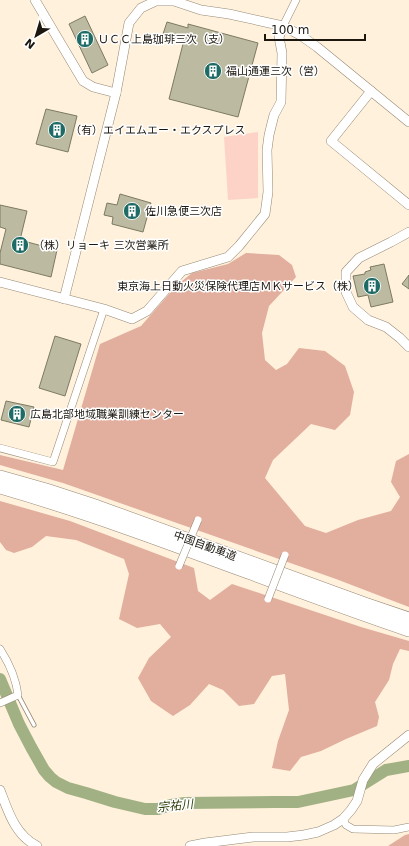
<svg xmlns="http://www.w3.org/2000/svg" width="409" height="846" viewBox="0 0 409 846" font-family="'DejaVu Sans','Noto Sans JP',sans-serif">
<style>
.green{fill:#fcd3c6}
.forest{fill:#e2ae9e}
.lines{fill:none;stroke-linecap:round;stroke-linejoin:round}
.river{stroke:#a1b184;stroke-width:12}
.building{fill:#bdbaa2;stroke:#7c7a64}
.service-casing{stroke:#958975;stroke-width:5}
.minor-casing{stroke:#958975;stroke-width:8}
.tertiary-casing{stroke:#958975;stroke-width:10}
.motorway-casing{stroke:#958975;stroke-width:14}
.service{stroke:#fff;stroke-width:3.5}
.minor{stroke:#fff;stroke-width:7}
.tertiary{stroke:#fff;stroke-width:9}
.motorway{stroke:#fff;stroke-width:13}
.minor-bridge-casing{stroke:#958975;stroke-width:8;stroke-linecap:butt}
.minor-bridge{stroke:#fff;stroke-width:7}
.labels{text-anchor:middle;dominant-baseline:central;stroke-width:3;stroke-linejoin:round;paint-order:stroke}
.poi-label{font-size:11px;fill:#1b170f;stroke:#fff;text-anchor:start}
.street-label{font-size:11px;fill:#1b170f;stroke:#fff}
.water-label{font-size:12px;font-style:italic;fill:#31400c;stroke:#fff}
</style>
<rect width="100%" height="100%" fill="#fff1db"/>
<!-- green -->
<polygon class="green" points="258,132 258,198 228,200 224,137"/>
<!-- forest -->
<g class="forest">
<polygon points="246,253 279,255 292,265 296,277 269,306 262,333 265,360 276,370 287,364 299,348 325,351 345,366 354,392 350,415 335,430 311,424 273,460 265,478 305,526 326,533 358,520 391,511 400,497 391,482 396,461 409,454 409,607 336,579 63,483 0,465 0,455 63,470 100,344 141,326 176,286 192,273 228,264"/>
<polygon points="0,501 70,521 194,568 198,591 210,600 232,584 361,627 409,641 409,651 400,649 393,664 389,680 375,702 379,717 377,726 346,739 321,751 301,757 290,771 272,768 278,741 289,710 285,674 272,676 254,704 239,706 223,690 209,684 190,705 173,716 151,701 138,678 149,658 171,637 160,624 137,628 119,619 129,574 124,559 76,540 46,536 32,547 14,553 6,550 0,542"/>
<polygon points="409,834 409,846 388,846 405,835"/>
</g>
<g class="lines">
<!-- river -->
<polyline class="river" points="0,679 19,724 31,747 44,770 50,777 56,782 68,788 86,793 115,802 145,809 158,809 171,805 185,803 275,802 298,802 354,790 386,770 409,766"/>
</g>
<!-- building -->
<g class="building">
<polygon points="85,16 108,65 92,73 69,24"/>
<polygon points="167,22 188,28 188,24 258,43 238,117 169,99 184,40 163,34"/>
<polygon points="46,109 77,116 68,152 36,144"/>
<polygon points="120,194 151,203 143,232 112,224 113,217 104,215 107,203 117,205"/>
<polygon points="0,205 27,211 20,240 57,250 51,277 0,264 0,253 6,229 0,227"/>
<polygon points="384,264 393,302 371,307 368,295 358,297 353,276 365,274 365,272 371,270 370,267"/>
<polygon points="409,275 409,289 402,284"/>
<polygon points="55,336 81,344 65,396 39,388"/>
<polygon points="6,401 34,407 29,427 1,420"/>
</g>
<g class="lines">
<defs>
<polyline id="service" points="18,695 34,725"/>
<g id="minor">
<polyline points="283,26 296,0"/>
<polyline points="0,448 53,462 104,309"/>
<path d="M0 649C9 663 16 678 18 695L0 703"/>
<polyline points="343,819 346,825 353,829 394,830 409,827"/>
</g>
<g id="tertiary">
<polyline points="35,0 83,81 93,87 116,93"/>
<polyline points="371,91 331,141 409,205"/>
<polyline points="409,232 391,242 359,258 346,272 346,292 353,307 368,320 386,327 400,338 409,347"/>
<polyline points="0,282 104,309 132,319 147,311 182,271 228,257 239,246 265,214 268,192 267,150 269,135 274,115 281,102 282,53 279,37 283,26"/>
<polyline points="64,299 116,93 129,23 141,8 156,1 174,1 201,10 229,14 283,26 300,35 317,47 409,122"/>
<path d="M0 790C8 811 15 835 37 846"/>
<polyline points="190,846 205,843 253,837 287,837 304,835 318,832 334,825 343,819 351,810 357,801 363,780 373,764 409,735"/>
</g>
<g id="motorway">
<polyline points="0,477 46,490 98,507 365,604 409,619"/>
<path d="M0 487C139 527 272 584 409 630"/>
</g>
</defs>
<!-- service casing -->
<use href="#service" class="service-casing"/>
<!-- minor casing -->
<use href="#minor" class="minor-casing"/>
<!-- tertiary casing -->
<use href="#tertiary" class="tertiary-casing"/>
<!-- motorway casing -->
<use href="#motorway" class="motorway-casing"/>
<!-- service -->
<use href="#service" class="service"/>
<!-- minor -->
<use href="#minor" class="minor"/>
<!-- tertiary -->
<use href="#tertiary" class="tertiary"/>
<!-- motorway -->
<use href="#motorway" class="motorway"/>
<defs>
<g id="minor-bridge">
<polyline points="179,566 198,520"/>
<polyline points="268,599 285,555"/>
</g>
</defs>
<!-- minor-bridge casing -->
<use href="#minor-bridge" class="minor-bridge-casing"/>
<!-- minor-bridge -->
<use href="#minor-bridge" class="minor-bridge"/>
</g>
<!-- icons -->
<defs>
<symbol id="building-disc" viewBox="-11 -11 22 22"><circle r="9.5" fill="#1e6a65" stroke="#fff"/><path d="M-4-6H4V6H1V3H-1V6H-4ZM-2.5-4.3h1.7v1.8h-1.7ZM.8-4.3h1.7v1.8H.8ZM-2.5-1h1.7V.8h-1.7ZM.8-1h1.7V.8H.8Z" fill="#fff"/></symbol>
</defs>
<g fill-rule="evenodd">
<use href="#building-disc" x="75" y="29" width="20" height="20"/>
<use href="#building-disc" x="203" y="61" width="20" height="20"/>
<use href="#building-disc" x="47" y="120" width="20" height="20"/>
<use href="#building-disc" x="122" y="201" width="20" height="20"/>
<use href="#building-disc" x="10" y="235" width="20" height="20"/>
<use href="#building-disc" x="362" y="276" width="20" height="20"/>
<use href="#building-disc" x="7" y="404" width="20" height="20"/>
</g>
<g class="labels">
<!-- poi labels -->
<g class="poi-label">
<text x="98" y="39">ＵＣＣ上島珈琲三次（支）</text>
<text x="226" y="71">福山通運三次（営）</text>
<text x="70" y="130">（有）エイエムエー・エクスプレス</text>
<text x="145" y="211">佐川急便三次店</text>
<text x="33" y="245">（株）リョーキ 三次営業所</text>
<text x="359" y="286" text-anchor="end">東京海上日動火災保険代理店ＭＫサービス（株）</text>
<text x="30" y="414">広島北部地域職業訓練センター</text>
</g>
<!-- street labels -->
<g class="street-label">
<text transform="translate(205 546) rotate(20)">中国自動車道</text>
</g>
<!-- water labels -->
<g class="water-label">
<text transform="translate(175 806) rotate(-6)">宗祐川</text>
</g>
</g>
<!-- north arrow -->
<g transform="translate(36 36) rotate(218)" stroke="#ffffff" stroke-width="3" paint-order="stroke">
<path d="M0-3L7 15L0 10L-7 15Z" fill="#1b170f"/>
<text y="-6" font-size="11" font-weight="bold" text-anchor="middle" fill="#1b170f">N</text>
</g>
<!-- scale -->
<path d="M265 34v6h100v-6" fill="none" stroke="#1b170f" stroke-width="2"/>
<text x="271" y="34" font-size="12" fill="#1b170f" stroke="#ffffff" stroke-width="3" paint-order="stroke">100 m</text>
</svg>
